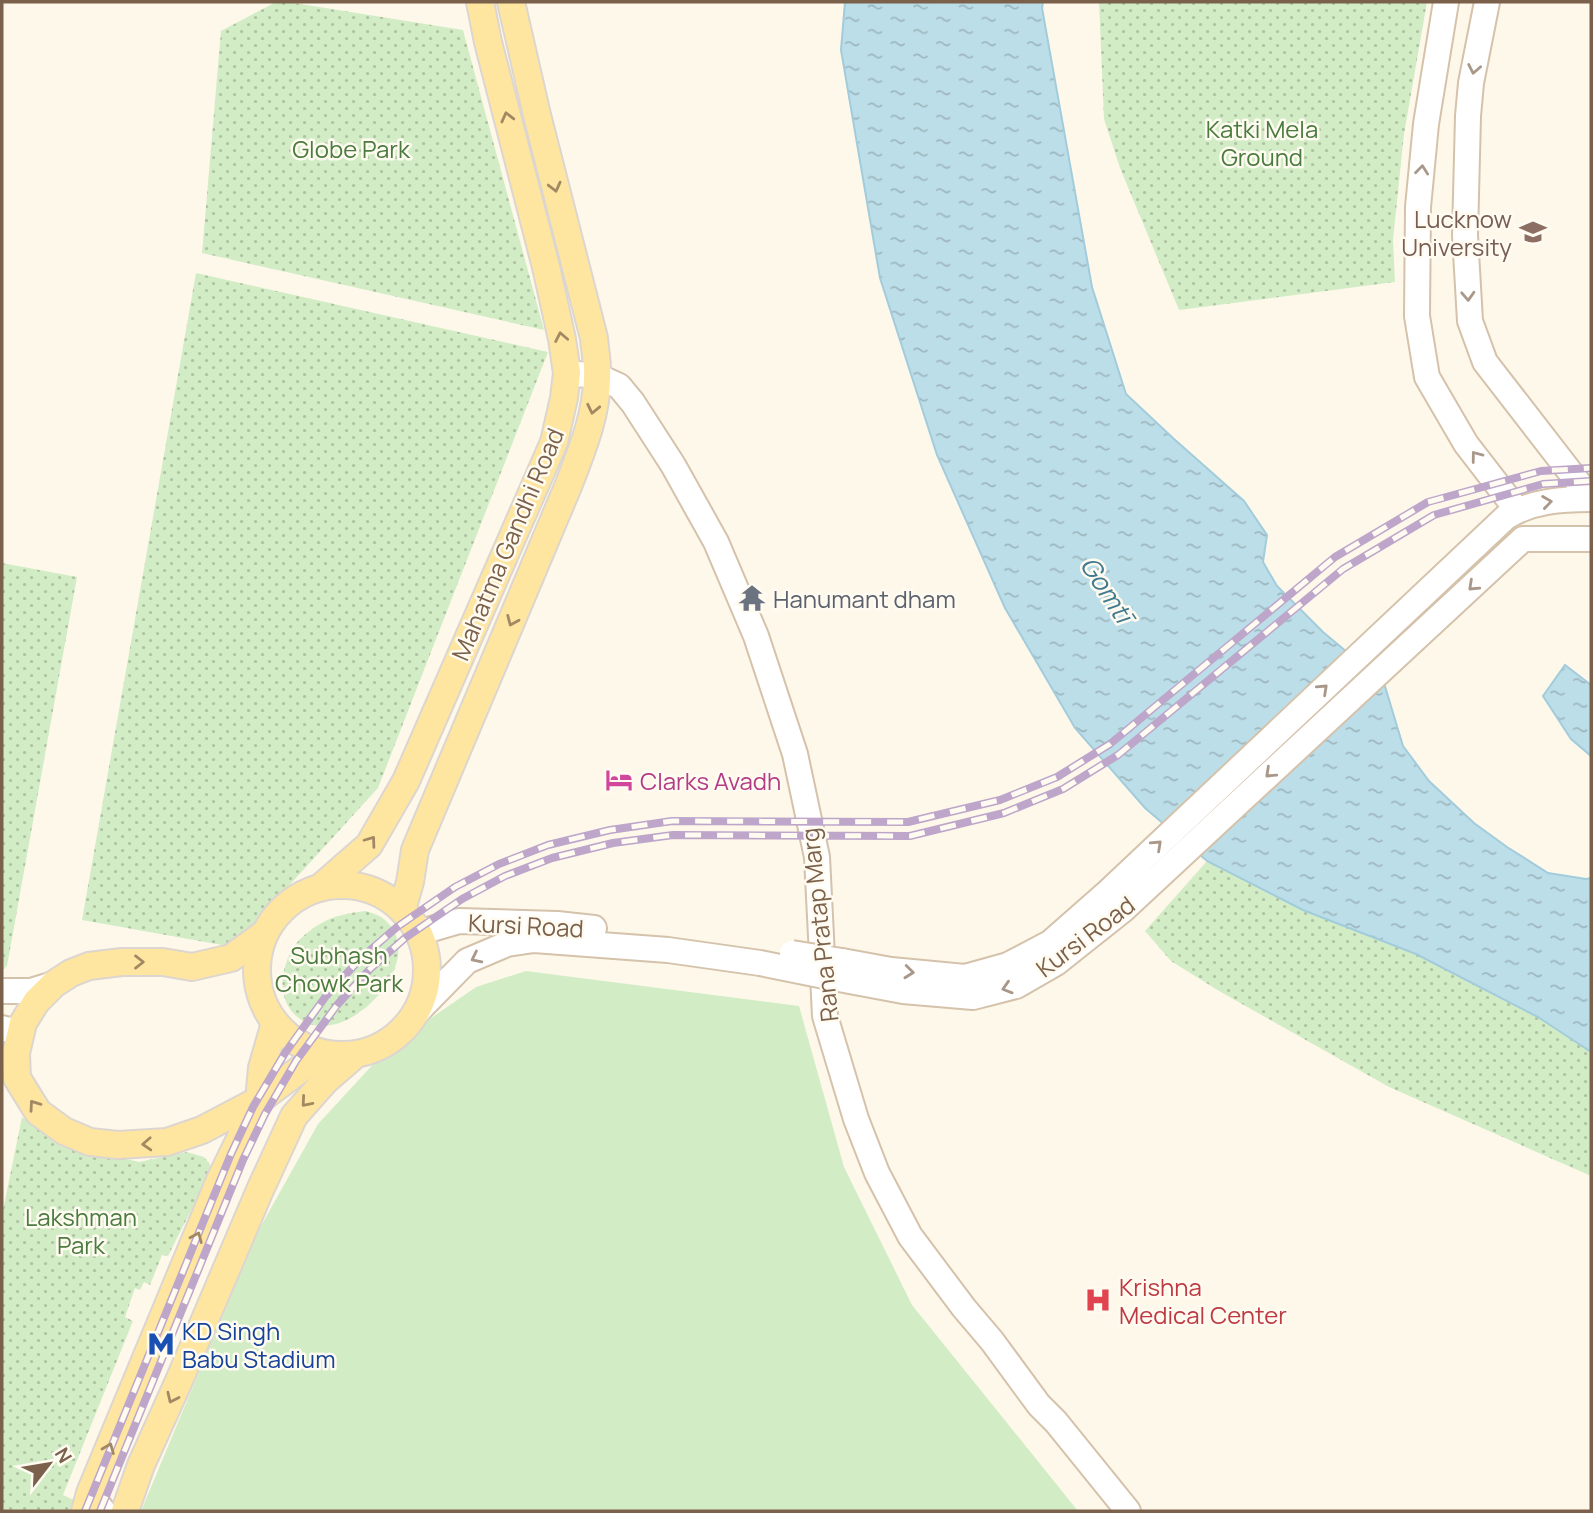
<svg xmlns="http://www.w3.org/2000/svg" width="1593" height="1513" viewBox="0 0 1593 1513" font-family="Manrope,sans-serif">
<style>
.grass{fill:#d2edc6}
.park{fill:url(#park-dots)}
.water{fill:url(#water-ripples);stroke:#a2ccdc;stroke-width:2}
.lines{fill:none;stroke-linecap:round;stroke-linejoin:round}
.secondary-casing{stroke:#d5c2ab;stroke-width:28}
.primary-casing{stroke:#ddd6d0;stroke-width:30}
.secondary{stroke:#fff;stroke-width:24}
.primary{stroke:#fee6a0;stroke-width:26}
.rail-casing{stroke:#bda6ca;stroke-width:8}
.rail{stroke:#fffbf1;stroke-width:5;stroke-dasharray:16;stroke-linecap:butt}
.secondary-bridge-casing{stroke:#d5c2ab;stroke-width:28;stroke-linecap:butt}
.secondary-bridge{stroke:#fff;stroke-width:24}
.oneway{stroke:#a9988a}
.oneway2{stroke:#a28964}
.labels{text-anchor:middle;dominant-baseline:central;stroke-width:5;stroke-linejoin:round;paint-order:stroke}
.park-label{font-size:24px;fill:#4a7b3f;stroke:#fffbf1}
.education-label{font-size:24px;fill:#785e54;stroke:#fffbf1;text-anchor:end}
.street-label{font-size:24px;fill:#7b614b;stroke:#fffbf1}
.worship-label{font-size:24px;fill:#5b616d;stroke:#fffbf1;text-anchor:start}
.hotel-label{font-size:24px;fill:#b23c85;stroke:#fffbf1;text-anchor:start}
.health-label{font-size:24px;fill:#be3a42;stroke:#fffbf1;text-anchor:start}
.transit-label{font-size:24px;fill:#164399;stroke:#fffbf1;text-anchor:start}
.water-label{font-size:26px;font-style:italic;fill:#427a8f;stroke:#fffbf1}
</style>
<defs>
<pattern id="park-dots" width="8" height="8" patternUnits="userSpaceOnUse" patternTransform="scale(1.75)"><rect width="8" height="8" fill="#d2edc6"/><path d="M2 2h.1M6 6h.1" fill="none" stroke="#afc3a3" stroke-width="1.8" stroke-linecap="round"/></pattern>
<pattern id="water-ripples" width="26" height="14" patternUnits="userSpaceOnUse" patternTransform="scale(1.75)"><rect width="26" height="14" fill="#bcdee9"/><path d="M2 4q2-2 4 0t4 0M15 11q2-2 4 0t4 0" fill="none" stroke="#9eb7bf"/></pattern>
</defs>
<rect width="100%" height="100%" fill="#fef8ea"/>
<!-- grass -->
<polygon class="grass" points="526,971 799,1006 844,1167 912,1305 1078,1511 141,1511 257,1233 318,1124 389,1047 476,987"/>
<!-- park -->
<g class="park">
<polygon points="276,2 288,2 463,30 544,330 202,253 221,31"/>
<polygon points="1099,2 1427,2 1404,134 1393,240 1395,282 1179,310 1120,168 1104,119"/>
<polygon points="196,273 548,352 378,788 233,947 82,920"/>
<polygon points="2,563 77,577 7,966 2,970"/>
<polygon points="1207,861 1303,910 1416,954 1538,1017 1591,1052 1591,1176 1389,1087 1219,991 1171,961 1145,931"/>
<path d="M366 911C372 913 380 915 385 920 431 960 348 1048 303 1021 275 1004 279 969 295 945 301 937 311 929 320 924 334 915 350 913 366 911Z"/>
<polygon points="22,1117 54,1141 139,1162 187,1152 204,1157 210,1164 210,1173 168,1256 162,1255 150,1285 144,1282 140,1290 135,1288 125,1317 133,1321 63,1495 78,1502 74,1511 2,1511 2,1215"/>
</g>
<!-- water -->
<g class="water">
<polygon points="845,2 1043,2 1042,8 1092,287 1126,394 1174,439 1244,501 1267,535 1263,562 1277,586 1323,632 1384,683 1403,746 1429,781 1474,823 1507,847 1548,873 1586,879 1591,878 1591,1052 1538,1017 1416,954 1303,910 1207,861 1145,808 1075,728 1005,608 937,455 880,278 841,50"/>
<polygon points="1565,665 1591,685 1591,756 1571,739 1543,696"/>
</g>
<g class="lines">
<defs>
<g id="secondary">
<polyline points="1446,2 1426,124 1418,207 1417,316 1427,377 1466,444 1517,510"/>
<polyline points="1487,2 1471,83 1468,116 1465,235 1470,321 1485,362 1591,499"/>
<polyline points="567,373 597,376 619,386 633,403 673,465 716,542 756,636 795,754 817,857 825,1016 856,1119 877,1173 910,1236 964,1308 992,1341 1039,1405 1056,1422 1128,1511"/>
<polyline points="418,933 459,921 557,924 594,928"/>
<path d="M842 961 891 970 965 977 1008 965 1050 943 1108 892 1506 517C1532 501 1561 499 1591 499"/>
<polyline points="839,979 903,991 973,997 1016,986 1056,963 1124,909 1523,539 1591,539"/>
<polyline points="2,991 31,991 54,984"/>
<polyline points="416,1013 467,961 507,944 534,940 668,950 760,963"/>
<polyline points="2,1028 21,1033"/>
<polyline points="90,1493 103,1511"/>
</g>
<g id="primary">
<circle cx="342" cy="970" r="85"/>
<polyline points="321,887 369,845 406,781 554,442 564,398 567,373 562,339 546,267 488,42 480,2"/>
<path d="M402 910 410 882 415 850 569 484C582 450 597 414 597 377 598 364 595 351 594 338L537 115 511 2"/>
<polyline points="264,934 231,958 192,967 163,962 122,962 89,966 71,973 54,984 36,1002 23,1023 16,1053 17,1078 38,1112 64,1131 90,1142 118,1145 167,1142 202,1130 259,1100 322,1053"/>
<polyline points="85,1511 90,1493 220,1180 259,1100 262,1068 275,1023"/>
<polyline points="125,1511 141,1465 178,1383 260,1190 294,1116 325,1081 355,1055"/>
</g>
</defs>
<!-- secondary casing -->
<use href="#secondary" class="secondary-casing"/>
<!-- primary casing -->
<use href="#primary" class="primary-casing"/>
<!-- secondary -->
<use href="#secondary" class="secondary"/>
<!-- primary -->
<use href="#primary" class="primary"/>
<defs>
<g id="rail">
<polyline points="85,1511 231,1154 253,1107 285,1053 326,996 360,959 397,927 455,887 499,864 548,845 610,830 672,821 908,822 1000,800 1057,777 1110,744 1335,557 1428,502 1541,471 1591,468"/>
<polyline points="100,1511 243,1160 265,1114 296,1061 337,1005 370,969 405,938 462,899 505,876 552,858 613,843 673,835 910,836 1004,813 1063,789 1118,755 1343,569 1434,515 1543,484 1591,481"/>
</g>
</defs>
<!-- rail casing -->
<use href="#rail" class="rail-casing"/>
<!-- rail -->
<use href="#rail" class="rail"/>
<defs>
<g id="secondary-bridge">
<polyline points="792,953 842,961"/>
<polyline points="760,963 839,979"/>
</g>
</defs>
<!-- secondary-bridge casing -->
<use href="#secondary-bridge" class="secondary-bridge-casing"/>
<!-- secondary-bridge -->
<use href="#secondary-bridge" class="secondary-bridge"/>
</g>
<!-- one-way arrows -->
<defs><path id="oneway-chevron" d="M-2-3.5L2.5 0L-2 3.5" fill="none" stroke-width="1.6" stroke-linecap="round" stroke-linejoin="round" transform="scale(1.75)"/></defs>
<g class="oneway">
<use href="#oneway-chevron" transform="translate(1474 69) rotate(101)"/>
<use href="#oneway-chevron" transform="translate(1422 170) rotate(-84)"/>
<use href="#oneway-chevron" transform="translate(1468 296) rotate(87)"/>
<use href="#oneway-chevron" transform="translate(1476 456) rotate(-127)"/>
<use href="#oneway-chevron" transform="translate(1547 502) rotate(-8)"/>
<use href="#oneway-chevron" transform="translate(1473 586) rotate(137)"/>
<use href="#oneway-chevron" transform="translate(1323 689) rotate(-43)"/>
<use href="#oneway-chevron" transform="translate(1270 773) rotate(137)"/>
<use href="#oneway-chevron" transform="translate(1157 845) rotate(-43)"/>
<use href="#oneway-chevron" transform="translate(476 958) rotate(154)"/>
<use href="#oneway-chevron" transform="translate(909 972) rotate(6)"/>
<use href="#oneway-chevron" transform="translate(1007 988) rotate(163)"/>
</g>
<g class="oneway2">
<use href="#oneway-chevron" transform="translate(507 117) rotate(-104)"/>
<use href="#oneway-chevron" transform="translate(555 187) rotate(76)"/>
<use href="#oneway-chevron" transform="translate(561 337) rotate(-101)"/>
<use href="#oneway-chevron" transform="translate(593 409) rotate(102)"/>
<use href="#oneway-chevron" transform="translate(512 621) rotate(113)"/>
<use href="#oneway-chevron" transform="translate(371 841) rotate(-54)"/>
<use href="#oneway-chevron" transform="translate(139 962)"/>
<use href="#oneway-chevron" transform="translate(306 1102) rotate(131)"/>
<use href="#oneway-chevron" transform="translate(34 1105) rotate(-125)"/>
<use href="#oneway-chevron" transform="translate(147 1144) rotate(177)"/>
<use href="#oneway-chevron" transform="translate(197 1237) rotate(-67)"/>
<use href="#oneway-chevron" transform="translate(172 1398) rotate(115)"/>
<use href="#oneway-chevron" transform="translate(109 1448) rotate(-68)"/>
</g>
<!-- icons -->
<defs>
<symbol id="university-bare" viewBox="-9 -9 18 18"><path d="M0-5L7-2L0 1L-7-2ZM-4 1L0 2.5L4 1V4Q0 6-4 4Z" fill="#8d6e63" stroke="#fffbf1" stroke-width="2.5" paint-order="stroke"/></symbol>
<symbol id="temple-bare" viewBox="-9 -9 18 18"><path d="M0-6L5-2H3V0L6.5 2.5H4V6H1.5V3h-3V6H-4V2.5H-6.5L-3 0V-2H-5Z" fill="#6b7280" stroke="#fffbf1" stroke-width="2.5" paint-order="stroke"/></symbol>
<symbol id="hotel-bare" viewBox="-9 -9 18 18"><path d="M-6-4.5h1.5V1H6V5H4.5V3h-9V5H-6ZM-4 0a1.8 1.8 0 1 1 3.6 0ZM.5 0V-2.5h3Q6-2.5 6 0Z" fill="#d1479c" stroke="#fffbf1" stroke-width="2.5" paint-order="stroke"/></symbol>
<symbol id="hospital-bare" viewBox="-9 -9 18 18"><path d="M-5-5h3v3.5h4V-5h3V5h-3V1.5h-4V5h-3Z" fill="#e0444e" stroke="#fffbf1" stroke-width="2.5" paint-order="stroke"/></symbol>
<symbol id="metro-bare" viewBox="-9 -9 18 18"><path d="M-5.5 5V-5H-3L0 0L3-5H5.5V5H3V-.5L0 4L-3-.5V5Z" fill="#1a4fb4" stroke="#fffbf1" stroke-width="2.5" paint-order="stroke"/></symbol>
</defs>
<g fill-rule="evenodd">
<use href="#university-bare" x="1514" y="213" width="38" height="38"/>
<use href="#temple-bare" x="733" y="579" width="38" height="38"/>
<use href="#hotel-bare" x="600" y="761" width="38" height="38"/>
<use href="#hospital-bare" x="1079" y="1281" width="38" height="38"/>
<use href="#metro-bare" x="142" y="1325" width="38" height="38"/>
</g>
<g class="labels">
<!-- park labels -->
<g class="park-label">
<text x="1262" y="128">Katki Mela<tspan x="1262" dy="28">Ground</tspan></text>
<text x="351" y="148">Globe Park</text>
<text x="339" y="954">Subhash<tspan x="339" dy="28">Chowk Park</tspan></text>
<text x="81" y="1216">Lakshman<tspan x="81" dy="28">Park</tspan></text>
</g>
<!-- education labels -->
<g class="education-label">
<text x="1512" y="218">Lucknow<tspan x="1512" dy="28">University</tspan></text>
</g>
<!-- street labels -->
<g class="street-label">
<text transform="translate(507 544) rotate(-67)">Mahatma Gandhi Road</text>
<text transform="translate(526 925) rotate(3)">Kursi Road</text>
<text transform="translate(819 925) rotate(-96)">Rana Pratap Marg</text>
<text transform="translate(1085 936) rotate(-37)">Kursi Road</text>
</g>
<!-- worship labels -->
<g class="worship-label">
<text x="773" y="598">Hanumant dham</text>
</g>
<!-- hotel labels -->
<g class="hotel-label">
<text x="640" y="780">Clarks Avadh</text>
</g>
<!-- health labels -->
<g class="health-label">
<text x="1119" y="1286">Krishna<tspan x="1119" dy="28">Medical Center</tspan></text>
</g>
<!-- transit labels -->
<g class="transit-label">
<text x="182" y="1330">KD Singh<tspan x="182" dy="28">Babu Stadium</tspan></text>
</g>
<!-- water labels -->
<g class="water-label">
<text transform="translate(1107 589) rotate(57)">Gomtī</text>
</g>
</g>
<!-- border -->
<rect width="1593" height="1513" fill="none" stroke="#7b614b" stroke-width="7"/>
<!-- north arrow -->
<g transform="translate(49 1464) rotate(59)" stroke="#fffbf1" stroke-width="5" paint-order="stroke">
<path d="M0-5L12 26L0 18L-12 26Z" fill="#7b614b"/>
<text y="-10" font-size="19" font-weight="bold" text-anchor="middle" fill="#7b614b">N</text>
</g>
</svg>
